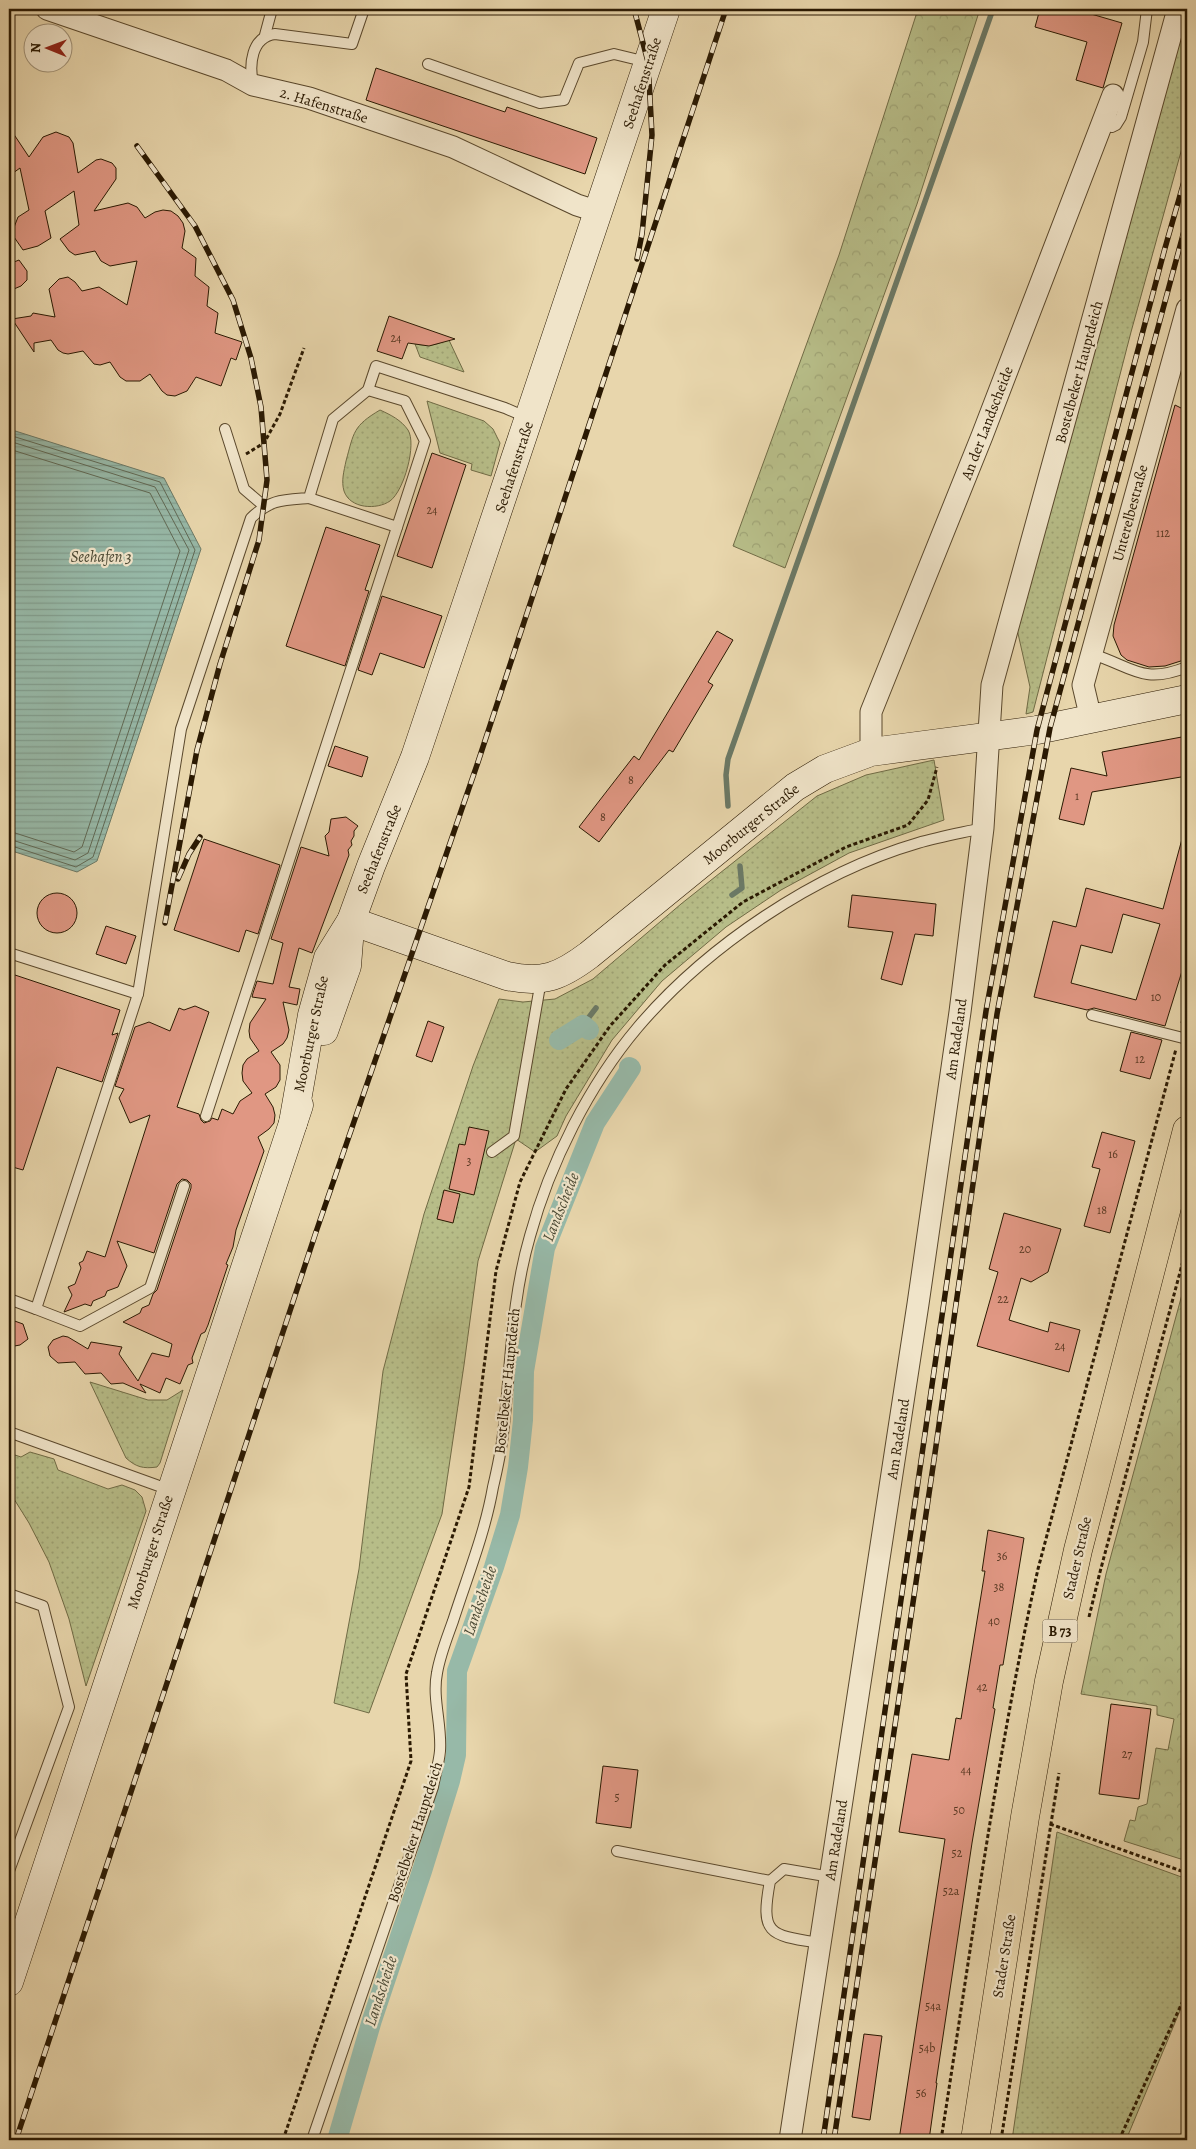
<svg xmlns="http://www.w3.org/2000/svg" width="1196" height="2149" viewBox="0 0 1196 2149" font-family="Alegreya,serif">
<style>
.grass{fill:url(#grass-dots);stroke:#706b45}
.forest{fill:url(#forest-crowns);stroke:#706b45}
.water{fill:url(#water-rules);stroke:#6b7966}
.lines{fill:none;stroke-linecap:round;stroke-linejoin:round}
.shore{stroke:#606955;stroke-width:1}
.stream{stroke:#6b7966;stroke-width:5.5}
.canal{stroke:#97b9a8;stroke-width:20}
.building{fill:#e09783;stroke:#2a1902;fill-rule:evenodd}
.lane-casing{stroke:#5a482c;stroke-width:12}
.street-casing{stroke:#5a482c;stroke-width:23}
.secondary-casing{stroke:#2a1902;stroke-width:29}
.primary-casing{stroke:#2a1902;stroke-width:29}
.path{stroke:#2a1902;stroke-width:3;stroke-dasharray:4 2.5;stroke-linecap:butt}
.lane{stroke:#f0e4c9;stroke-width:10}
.street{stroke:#f0e4c9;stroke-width:21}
.secondary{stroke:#f0e4c9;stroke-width:28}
.primary{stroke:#e8d6ac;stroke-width:28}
.rail-casing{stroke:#2a1902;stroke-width:5.5}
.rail{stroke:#f0e4c9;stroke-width:4;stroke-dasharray:11;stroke-linecap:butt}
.labels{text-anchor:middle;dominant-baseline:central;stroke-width:4.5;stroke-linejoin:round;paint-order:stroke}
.number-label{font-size:12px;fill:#583822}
.shield{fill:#f0e4c9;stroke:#65563e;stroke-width:1}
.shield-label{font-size:14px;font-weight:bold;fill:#2a1902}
.street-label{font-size:15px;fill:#2a1902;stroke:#f0e4c9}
.water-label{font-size:16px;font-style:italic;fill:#4b4934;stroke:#f0e4c9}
</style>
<defs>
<pattern id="grass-dots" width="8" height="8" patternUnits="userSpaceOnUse" patternTransform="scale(1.25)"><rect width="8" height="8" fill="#b7bd88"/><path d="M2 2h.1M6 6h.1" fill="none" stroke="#9ea274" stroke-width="1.8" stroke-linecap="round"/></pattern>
<pattern id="forest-crowns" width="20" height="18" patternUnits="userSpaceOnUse" patternTransform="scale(1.25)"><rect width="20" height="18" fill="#b7bd88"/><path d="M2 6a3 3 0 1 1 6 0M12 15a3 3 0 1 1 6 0" fill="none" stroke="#9ea274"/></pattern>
<pattern id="water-rules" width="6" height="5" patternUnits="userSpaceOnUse" patternTransform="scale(1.25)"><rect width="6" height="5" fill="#97b9a8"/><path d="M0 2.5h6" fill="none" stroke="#829e8f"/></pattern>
</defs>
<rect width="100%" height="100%" fill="#e8d6ac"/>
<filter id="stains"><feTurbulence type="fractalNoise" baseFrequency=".004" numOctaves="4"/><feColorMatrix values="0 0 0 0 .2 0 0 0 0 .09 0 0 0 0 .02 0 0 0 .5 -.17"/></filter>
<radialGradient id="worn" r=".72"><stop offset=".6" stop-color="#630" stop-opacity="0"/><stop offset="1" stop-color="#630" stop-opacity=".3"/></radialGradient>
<!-- grass -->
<g class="grass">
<polygon points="1187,9 1187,130 1131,332 1033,712 1026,714 1030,687 1017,629"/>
<path d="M448 338 464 372 420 357 415 344C428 346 438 346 448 338Z"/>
<polygon points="427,401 484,421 493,429 500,443 491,476 471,470 472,464 440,453"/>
<path d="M380 410C391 415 401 420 408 430 417 444 404 491 390 501 377 510 350 509 344 491 341 481 344 471 346 461 354 432 353 426 380 410Z"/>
<polygon points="934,760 944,820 849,853 781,890 726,927 662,981 612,1040 566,1116 557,1136 535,1152 516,1139 478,1261 464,1365 442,1514 369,1713 334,1703 359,1569 383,1371 424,1214 473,1066 499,999 523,1002 555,999 593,979 681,904 817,796 866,775"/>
<path d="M90 1382 148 1400H167L183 1390 160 1463 157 1467C143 1469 136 1467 126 1458Z"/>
<polygon points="30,1452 54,1459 58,1470 108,1489 122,1485 135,1490 142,1497 146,1511 86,1686 69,1619 49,1562 29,1523 9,1491 9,1453 21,1457"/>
<polygon points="1057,1832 1187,1879 1187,1994 1126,2140 1012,2140"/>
</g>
<!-- forest -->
<g class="forest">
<polygon points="918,9 980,9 917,204 785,568 733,546 839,255"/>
<polygon points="1187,1276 1187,1861 1124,1841 1130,1820 1135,1821 1138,1807 1147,1804 1156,1748 1168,1750 1174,1719 1157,1715 1157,1706 1081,1694 1106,1574"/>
</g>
<!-- water -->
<polygon class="water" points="9,429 164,478 201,549 97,861 77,872 9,850"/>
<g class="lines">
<!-- shore -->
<g class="shore">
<polyline points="9,435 160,482 195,550 93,857 76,867 9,845"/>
<polyline points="9,441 155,487 189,550 88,853 75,860 9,839"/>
<polyline points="9,449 150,493 180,551 82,847 74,852 9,831"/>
</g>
<!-- stream -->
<g class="stream">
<polyline points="728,806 726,775 728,759 993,9"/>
<polyline points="732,895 742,888 740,866"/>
<polyline points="583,1025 596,1008"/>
</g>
<!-- canal -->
<g class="canal">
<polyline points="559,1040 583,1025 589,1030"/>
<polyline points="337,2140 372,2020 422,1871 450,1781 456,1755 457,1671 494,1567 510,1515 518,1467 523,1420 524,1371 545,1248 595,1123 631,1068 629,1067"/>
</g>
</g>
<!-- building -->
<g class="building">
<polygon points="1040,9 1074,9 1122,23 1103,88 1076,80 1087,42 1035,27"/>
<polygon points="376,68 505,112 507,107 597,138 585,174 366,100"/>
<polygon points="9,127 29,157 43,137 56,132 69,137 73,143 78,173 96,160 101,159 112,163 116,168 116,179 94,211 128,203 137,207 145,218 155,212 163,210 171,211 178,216 183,223 185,231 182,248 196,258 195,276 209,287 207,306 218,313 215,333 242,342 236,360 231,358 221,386 196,377 187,391 175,396 167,395 162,391 150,374 140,381 126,381 120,377 110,362 100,365 94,364 83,351 68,354 63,353 58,350 51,340 34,343 34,352 12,319 31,316 33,313 55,317 49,289 59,279 68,277 75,282 82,291 99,287 127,305 137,261 110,266 101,261 95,251 75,255 69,251 60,239 79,225 74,191 45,211 51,238 38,246 23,250 14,237 13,230 18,217 29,210 20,168 9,176"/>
<polygon points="19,260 27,271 27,280 21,286 9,291 9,264"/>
<polygon points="389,316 455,339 429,346 408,343 402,359 377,351"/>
<polygon points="1175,405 1187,411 1187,659 1165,666 1149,667 1127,660 1121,655 1113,636 1114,625"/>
<polygon points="432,453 466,465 432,568 397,556"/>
<polygon points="326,527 380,545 365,590 369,591 345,666 286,646"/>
<polygon points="382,596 442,616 424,668 380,653 372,675 358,670"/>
<polygon points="717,631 733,640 708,682 713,685 673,752 669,750 599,842 579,827 634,756 639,760"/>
<polygon points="1187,736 1187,776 1092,792 1084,825 1059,819 1071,768 1107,776 1102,752"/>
<polygon points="335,746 368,757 362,777 328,766"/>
<polygon points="346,817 358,826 354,831 354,836 351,841 352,845 348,850 349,855 312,953 299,948 289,987 300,989 297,1005 283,1002 289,1030 287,1038 283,1044 271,1052 280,1065 280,1080 276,1087 265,1094 273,1107 275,1115 274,1123 269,1129 258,1137 264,1151 236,1230 233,1247 226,1264 228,1265 208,1325 205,1332 201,1334 192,1358 193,1363 188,1365 180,1384 166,1378 160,1393 140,1384 146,1393 123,1383 111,1384 101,1373 85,1374 75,1362 58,1363 50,1356 48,1347 53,1340 63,1336 68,1337 88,1349 91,1342 122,1347 119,1354 138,1381 152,1353 169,1357 172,1344 123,1322 140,1313 142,1308 149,1305 153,1294 157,1290 191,1188 191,1184 187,1180 182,1179 177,1184 154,1253 117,1241 127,1266 118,1287 107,1291 105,1296 93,1301 91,1306 85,1304 64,1312 72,1295 68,1287 75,1284 81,1268 79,1263 83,1261 87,1251 105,1257 150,1115 130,1123 119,1098 124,1089 115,1086 135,1027 149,1022 170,1031 179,1008 184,1010 195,1006 209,1012 177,1107 199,1114 201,1120 204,1123 210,1121 212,1118 218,1120 222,1109 233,1114 240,1101 252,1093 243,1081 242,1073 243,1065 247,1059 259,1051 250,1038 249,1031 250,1023 266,999 252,997 253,993 257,981 273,984 283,943 271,939 301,847 329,856 325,836 329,832 331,819"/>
<polygon points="204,839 280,865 258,934 246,930 239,952 174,930"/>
<path d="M1182 839 1187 840V955L1165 1026 1094 1008 1087 1010 1034 997 1053 921 1076 927 1086 888 1163 909ZM1123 914 1160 924 1136 1000 1071 983 1081 945 1112 953Z"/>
<circle cx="57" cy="913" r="20"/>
<polygon points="852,895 936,904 933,936 915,934 902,985 881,979 893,932 848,927"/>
<polygon points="106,926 136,936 126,964 96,954"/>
<polygon points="9,973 120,1010 112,1035 118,1033 102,1082 57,1067 23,1170 9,1166"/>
<polygon points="428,1021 444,1027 432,1062 416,1056"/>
<polygon points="1131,1032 1162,1040 1150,1079 1120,1071"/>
<polygon points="469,1127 489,1131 474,1195 449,1189 459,1144 465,1145"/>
<polygon points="1102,1132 1135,1141 1110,1233 1084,1226 1100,1169 1092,1167"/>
<polygon points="444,1190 460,1194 453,1223 437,1219"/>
<polygon points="1004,1213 1061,1229 1048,1272 1031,1282 1021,1278 1009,1320 1048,1332 1050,1322 1080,1330 1069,1372 977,1346 998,1272 989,1269"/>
<polygon points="9,1319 23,1324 28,1339 20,1345 9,1347"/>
<polygon points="988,1530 1024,1538 1003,1665 1000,1665 993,1708 995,1709 972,1843 936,2083 937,2083 929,2140 899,2140 945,1839 899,1832 912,1754 949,1760 956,1718 961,1719 985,1571 982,1571"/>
<polygon points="1111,1704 1151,1709 1139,1799 1099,1794"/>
<polygon points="603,1766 638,1770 631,1828 596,1823"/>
<polygon points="864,2034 882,2036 870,2120 852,2117"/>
</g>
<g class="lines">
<defs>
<g id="lane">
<polyline points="265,35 272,9"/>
<polyline points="428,64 540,103 564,100 579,63 614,54 647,62"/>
<path d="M253 84C249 65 251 37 275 34L352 44 364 9"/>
<polyline points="1102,123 1112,127 1116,125 1121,117 1143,42 1147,9"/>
<polyline points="225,429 244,489 264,506"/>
<polyline points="309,498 397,527"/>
<path d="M1092 654C1133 667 1142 685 1187 667"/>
<polyline points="9,953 138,994"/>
<polyline points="1092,1015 1187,1039"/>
<polyline points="206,1116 425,441 405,401 368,390"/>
<polyline points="492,1152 514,1136 541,980"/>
<path d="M9 1299 36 1309 138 994 181 729 251 518C271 499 283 500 309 498L333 419 368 390 376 366 505 408 528 418"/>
<polyline points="36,1309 80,1326 150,1288 184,1186"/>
<polyline points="9,1432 170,1490"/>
<polyline points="9,1594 43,1606 69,1707 9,1871"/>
<polyline points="617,1851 770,1881"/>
<path d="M820 1943C769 1935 760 1935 770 1881L784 1869 831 1877"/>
<path d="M312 2140 433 1787C435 1775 439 1763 440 1751 442 1725 432 1698 437 1673 440 1655 447 1638 453 1621 467 1577 485 1533 493 1487 497 1470 501 1452 503 1434 511 1367 511 1301 530 1236 550 1163 589 1085 638 1027 707 946 815 873 918 843 939 837 961 833 983 828"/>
</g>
<g id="street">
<polyline points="47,9 226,70 253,85 309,98 453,147 577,205 599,212"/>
<polyline points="1091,719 1083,685 1187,309"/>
<polyline points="871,752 871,712 982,436 1113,95"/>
<polyline points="790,2140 918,1304 960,1012 983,828 992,685 1178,9"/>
</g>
<g id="secondary">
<path d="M351 921 507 976C543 984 561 976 589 955L795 787 825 769 871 752 1037 730 1187 699"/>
<polyline points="324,1031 347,966 350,928"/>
<polyline points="293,1123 312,1015 328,958 351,921 371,866 415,757 666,9"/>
<polyline points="9,1982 299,1105"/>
</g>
<polyline id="primary" points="975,2140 1025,1817 1049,1681 1078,1550 1187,1130"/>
</defs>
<!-- lane casing -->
<use href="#lane" class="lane-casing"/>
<!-- street casing -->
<use href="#street" class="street-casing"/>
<!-- secondary casing -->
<use href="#secondary" class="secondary-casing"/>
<!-- primary casing -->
<use href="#primary" class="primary-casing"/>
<!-- path -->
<g class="path">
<polyline points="246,454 264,443 280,414 304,348"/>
<polyline points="1182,1023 1187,1002"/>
<polyline points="1089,1617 1100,1572 1187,1246"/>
<polyline points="1050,1824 1187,1873"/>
<polyline points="283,2140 411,1761 406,1674 469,1487 496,1271 520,1182 566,1089 610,1026 665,965 743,902 846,847 908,825 928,800 937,767"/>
<path d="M941 2140C971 1950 996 1757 1038 1569L1176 1049"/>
<polyline points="1001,2140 1059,1773"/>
<polyline points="1119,2140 1187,1992"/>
</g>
<!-- lane -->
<use href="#lane" class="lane"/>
<!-- street -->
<use href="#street" class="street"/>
<!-- secondary -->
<use href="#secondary" class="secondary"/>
<!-- primary -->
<use href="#primary" class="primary"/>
<defs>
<g id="rail">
<polyline points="634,9 648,62 652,135 642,234 637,259"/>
<polyline points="137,146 195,226 233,300 251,358 261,407 267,480 259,540 220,664 197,750 165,923"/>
<polyline points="178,879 189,854 200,837"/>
<polyline points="16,2140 316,1232 478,762 726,9"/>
<polyline points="823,2140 986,1011 1037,730 1165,248 1187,171"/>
<polyline points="834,2140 935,1453 997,1014 1050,728 1187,220"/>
</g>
</defs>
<!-- rail casing -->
<use href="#rail" class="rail-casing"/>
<!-- rail -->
<use href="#rail" class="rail"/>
</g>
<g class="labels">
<!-- number labels -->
<g class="number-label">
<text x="396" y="338">24</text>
<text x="432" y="510">24</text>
<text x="1163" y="533">112</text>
<text x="631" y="780">8</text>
<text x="1077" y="796">1</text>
<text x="603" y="817">8</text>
<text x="1156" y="997">10</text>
<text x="1140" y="1059">12</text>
<text x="1113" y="1154">16</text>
<text x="469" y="1161">3</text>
<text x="1102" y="1210">18</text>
<text x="1025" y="1249">20</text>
<text x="1003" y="1299">22</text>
<text x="1060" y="1346">24</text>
<text x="1002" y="1556">36</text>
<text x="999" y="1587">38</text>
<text x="994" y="1621">40</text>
<text x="982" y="1687">42</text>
<text x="1127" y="1754">27</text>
<text x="966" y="1770">44</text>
<text x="617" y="1797">5</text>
<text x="959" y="1810">50</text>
<text x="957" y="1853">52</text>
<text x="951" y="1891">52a</text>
<text x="933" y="2006">54a</text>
<text x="927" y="2048">54b</text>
<text x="921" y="2093">56</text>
</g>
<!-- shield labels -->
<rect class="shield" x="1042.5" y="1619.5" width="35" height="23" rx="4"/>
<g class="shield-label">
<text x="1060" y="1631">B 73</text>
</g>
<!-- street labels -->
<g class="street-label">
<text transform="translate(642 83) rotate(-72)">Seehafenstraße</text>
<text transform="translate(324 105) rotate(17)">2. Hafenstraße</text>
<text transform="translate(1079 372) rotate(-75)">Bostelbeker Hauptdeich</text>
<text transform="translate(987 423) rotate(-69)">An der Landscheide</text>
<text transform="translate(514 467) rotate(-72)">Seehafenstraße</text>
<text transform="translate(1130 513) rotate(-75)">Unterelbestraße</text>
<text transform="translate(751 824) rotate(-39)">Moorburger Straße</text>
<text transform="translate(379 849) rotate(-68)">Seehafenstraße</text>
<text transform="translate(311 1034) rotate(-78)">Moorburger Straße</text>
<text transform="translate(956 1039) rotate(-82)">Am Radeland</text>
<text transform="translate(507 1381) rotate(-84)">Bostelbeker Hauptdeich</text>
<text transform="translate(898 1439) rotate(-81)">Am Radeland</text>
<text transform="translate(150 1552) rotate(-72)">Moorburger Straße</text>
<text transform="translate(1077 1558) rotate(-77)">Stader Straße</text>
<text transform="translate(415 1832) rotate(-72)">Bostelbeker Hauptdeich</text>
<text transform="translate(836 1840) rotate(-81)">Am Radeland</text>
<text transform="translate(1004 1956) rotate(-81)">Stader Straße</text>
</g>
<!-- water labels -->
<g class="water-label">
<text x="101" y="557">Seehafen 3</text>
<text transform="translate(561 1207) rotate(-68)">Landscheide</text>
<text transform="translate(480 1601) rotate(-71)">Landscheide</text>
<text transform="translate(381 1991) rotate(-72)">Landscheide</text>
</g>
</g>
<!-- margin -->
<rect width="1196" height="2149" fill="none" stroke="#e8d6ac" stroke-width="30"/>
<rect x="10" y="10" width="1176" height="2129" fill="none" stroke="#2a1902" stroke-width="2.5"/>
<rect x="15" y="15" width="1166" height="2119" fill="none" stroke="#2a1902"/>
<!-- north arrow -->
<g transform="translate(48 48) rotate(271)"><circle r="24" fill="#f0e4c9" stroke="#a19379"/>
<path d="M0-4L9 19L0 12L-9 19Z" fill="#8f2418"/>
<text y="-8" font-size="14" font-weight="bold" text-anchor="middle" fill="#2a1902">N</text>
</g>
<rect width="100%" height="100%" filter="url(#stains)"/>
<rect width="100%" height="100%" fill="url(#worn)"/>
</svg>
